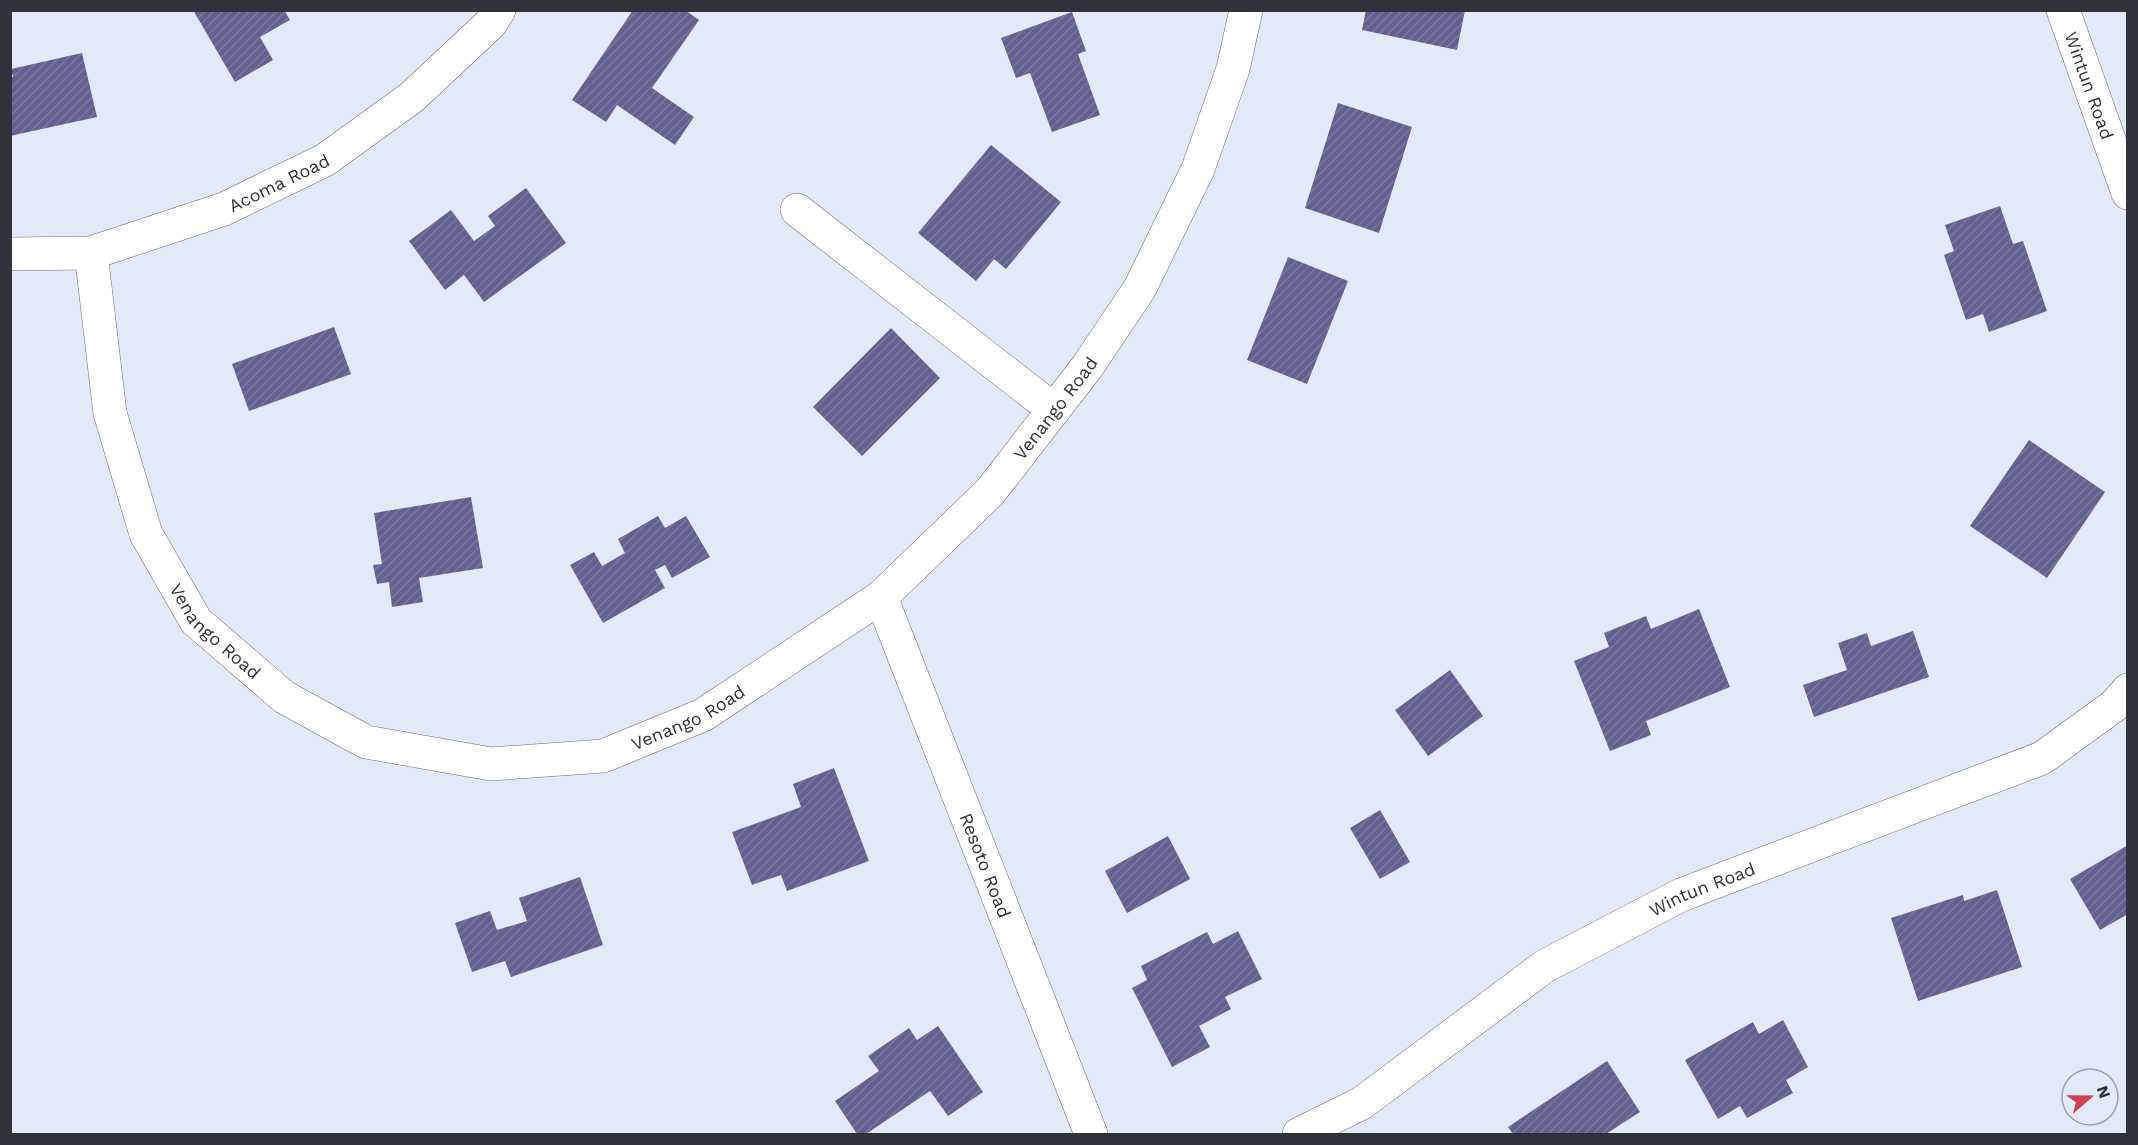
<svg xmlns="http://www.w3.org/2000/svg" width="2138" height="1145" viewBox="0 0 2138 1145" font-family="'Work Sans',sans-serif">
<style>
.building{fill:url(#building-hatch)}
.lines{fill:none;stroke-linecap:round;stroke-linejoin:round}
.minor-casing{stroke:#656c78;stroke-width:34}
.minor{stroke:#fff;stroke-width:33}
.labels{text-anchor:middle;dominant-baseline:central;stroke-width:6;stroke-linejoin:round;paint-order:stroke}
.street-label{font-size:18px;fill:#2f3238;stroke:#e2eaf9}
</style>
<defs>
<pattern id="building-hatch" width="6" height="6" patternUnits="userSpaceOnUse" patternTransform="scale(1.5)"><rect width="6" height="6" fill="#636091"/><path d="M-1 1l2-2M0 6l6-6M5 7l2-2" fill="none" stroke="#7a789e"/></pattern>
</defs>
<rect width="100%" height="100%" fill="#e2eaf9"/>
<!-- building -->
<g class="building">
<polygon points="193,10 284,10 290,20 260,37 273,60 235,82"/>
<polygon points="633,10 685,10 699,20 652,88 694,117 675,145 617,105 606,122 572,100"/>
<polygon points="1366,10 1465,10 1457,50 1362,30"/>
<polygon points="1072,12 1086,51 1078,54 1100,115 1052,132 1030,73 1016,78 1001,38"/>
<polygon points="82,53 97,117 10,136 10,77 13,77 11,69"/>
<polygon points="1338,103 1412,127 1379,233 1305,208"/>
<polygon points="991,145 1061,202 1006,269 994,259 976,281 918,233"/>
<polygon points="526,188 566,243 484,302 464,275 445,290 409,241 451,210 474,241 495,226 488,216"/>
<polygon points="2000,206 2013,244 2023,241 2047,311 1989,332 1983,314 1966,320 1944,255 1954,251 1945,225"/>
<polygon points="1288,257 1348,281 1307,384 1247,360"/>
<polygon points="334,327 351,374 249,411 232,364"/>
<polygon points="891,328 940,378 862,456 813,407"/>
<polygon points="2029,440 2105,492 2047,578 1970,526"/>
<polygon points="471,497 483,568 419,578 423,602 392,607 389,582 377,584 373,565 382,564 374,513"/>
<polygon points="658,516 665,528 686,516 710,557 672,578 665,565 655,570 665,588 603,623 570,565 594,552 602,566 625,553 618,539"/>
<polygon points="1699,609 1730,687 1646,721 1651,735 1610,751 1574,661 1609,647 1604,633 1646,616 1651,629"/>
<polygon points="1913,631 1929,677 1814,717 1803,685 1847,670 1838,643 1867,633 1871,646"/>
<polygon points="1450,670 1483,716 1428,756 1395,710"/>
<polygon points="834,768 869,861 787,891 781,875 752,885 732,832 801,807 793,784"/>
<polygon points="1380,810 1410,862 1380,879 1350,828"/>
<polygon points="1168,836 1190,879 1127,913 1105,871"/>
<polygon points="2128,845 2128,914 2100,930 2070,879"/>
<polygon points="580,877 603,945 511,977 505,961 472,972 455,923 490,911 497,930 527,921 519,898"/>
<polygon points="1997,890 2022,967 1918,1001 1891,918 1963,895 1964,901"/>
<polygon points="1238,931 1262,979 1225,997 1231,1009 1199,1026 1210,1047 1172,1067 1132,988 1147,980 1141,966 1207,932 1213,944"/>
<polygon points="1783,1020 1808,1067 1786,1080 1793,1093 1747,1118 1740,1106 1718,1119 1685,1060 1753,1022 1759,1034"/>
<polygon points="938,1026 983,1092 948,1116 930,1091 866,1134 857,1134 835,1101 879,1071 868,1056 909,1028 917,1040"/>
<polygon points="1607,1061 1640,1112 1606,1134 1513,1134 1508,1127"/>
</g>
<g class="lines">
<defs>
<g id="minor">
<path id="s1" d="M2063 10 2128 193"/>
<polyline points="797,210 1054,410"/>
<path id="s2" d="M91 253 110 413 146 534 196 621 284 697 366 742 491 764 603 756 703 715 881 597 990 492 1087 367 1140 288 1198 169 1233 69 1246 10"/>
<path id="s3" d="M10 254 91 253 224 209 325 160 412 97 491 23 499 10"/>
<path id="s4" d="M881 597 1091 1134"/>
<path id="s5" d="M1299 1134 1362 1103 1545 966 1681 895 2042 758 2115 705 2128 690"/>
</g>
</defs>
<!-- minor casing -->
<use href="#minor" class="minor-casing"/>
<!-- minor -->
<use href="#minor" class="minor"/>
</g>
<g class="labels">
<!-- street labels -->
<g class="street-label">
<text stroke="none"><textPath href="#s1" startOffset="80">Wintun Road</textPath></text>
<text stroke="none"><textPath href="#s3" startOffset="282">Acoma Road</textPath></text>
<text stroke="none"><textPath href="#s2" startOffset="1416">Venango Road</textPath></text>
<text stroke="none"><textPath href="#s2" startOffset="408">Venango Road</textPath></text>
<text stroke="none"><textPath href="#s2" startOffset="930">Venango Road</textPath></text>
<text stroke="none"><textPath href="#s4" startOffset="288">Resoto Road</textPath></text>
<text stroke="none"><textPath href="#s5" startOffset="474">Wintun Road</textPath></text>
</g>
</g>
<!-- border -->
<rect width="2138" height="1145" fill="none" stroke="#2f3238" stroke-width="24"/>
<!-- north arrow -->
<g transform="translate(2090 1097) rotate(70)"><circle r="28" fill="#e2eaf9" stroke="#9aa0ac" stroke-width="1.5"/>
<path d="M0-4.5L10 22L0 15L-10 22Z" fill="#cf3f4d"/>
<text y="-9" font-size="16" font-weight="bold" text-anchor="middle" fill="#2f3238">N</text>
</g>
</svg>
